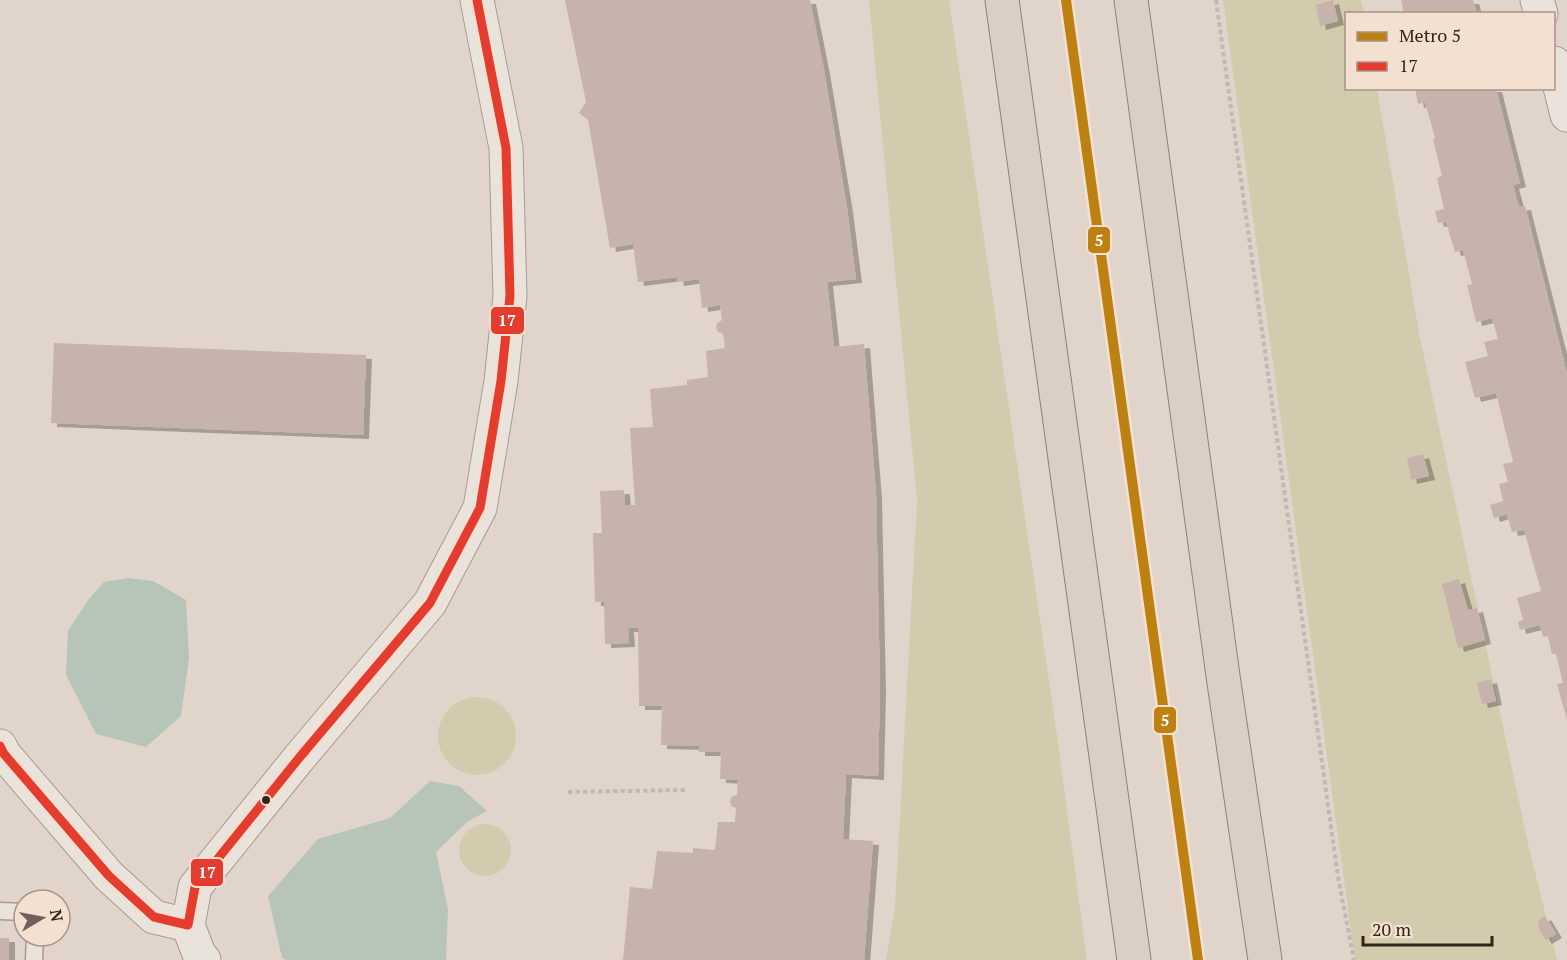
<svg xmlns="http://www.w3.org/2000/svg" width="1567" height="960" viewBox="0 0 1567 960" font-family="'PT Serif',serif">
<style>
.green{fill:#d3cbae}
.water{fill:#b6c5b8}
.building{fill:#c5b3ac;filter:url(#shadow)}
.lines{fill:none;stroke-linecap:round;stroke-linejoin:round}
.service-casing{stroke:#a69b94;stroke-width:19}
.minor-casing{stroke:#a69b94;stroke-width:35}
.tertiary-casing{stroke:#a69b94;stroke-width:35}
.trunk-casing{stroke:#8c817b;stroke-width:35}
.path{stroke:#c2b9b3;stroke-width:4;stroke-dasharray:4.5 3;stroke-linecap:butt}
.service{stroke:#eae3dc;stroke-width:16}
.minor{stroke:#eae3dc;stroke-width:33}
.tertiary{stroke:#eae3dc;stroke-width:33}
.trunk{stroke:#dacec5;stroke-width:33}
.bus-1-casing{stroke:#f3e0d1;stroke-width:14}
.bus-1{stroke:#e43c2e;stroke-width:9}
.metro-1-casing{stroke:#f3e0d1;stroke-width:15}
.metro-1{stroke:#bc8110;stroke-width:10}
.bus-dot{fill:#34231d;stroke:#f3e0d1;stroke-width:2}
.line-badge{stroke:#f3e0d1;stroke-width:2}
.badge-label{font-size:16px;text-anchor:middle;font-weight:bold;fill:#fff}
</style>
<defs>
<filter id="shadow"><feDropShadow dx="6" dy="4" stdDeviation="0" flood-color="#0004"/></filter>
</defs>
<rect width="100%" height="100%" fill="#e1d5cb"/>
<!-- green -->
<g class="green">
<polygon points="869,0 949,0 1057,735 1087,960 886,960 895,908 917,500"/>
<polygon points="1223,0 1361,0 1364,13 1346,14 1346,88 1377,89 1420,338 1529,848 1557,960 1355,960"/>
<circle cx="477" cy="736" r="39"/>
<circle cx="485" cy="850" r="26"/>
</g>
<!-- water -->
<g class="water">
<polygon points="128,578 153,581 186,600 189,658 181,716 146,747 96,734 66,675 68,631 88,600 104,582"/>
<polygon points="430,781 459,786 487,811 467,822 436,852 448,909 446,960 286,960 282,958 268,896 318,839 390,818"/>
</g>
<!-- building -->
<g class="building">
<polygon points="565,0 810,0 824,70 847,208 856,279 827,282 834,347 864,344 876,494 880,688 878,776 846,774 843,839 873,841 864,960 623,960 630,887 652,889 657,851 693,853 693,848 715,850 718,822 735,822 736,808 731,806 730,801 732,796 737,795 738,780 720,779 721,752 699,752 699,746 661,745 662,706 639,706 638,628 628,628 629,643 605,644 604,602 595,602 593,533 602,533 600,491 624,490 625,505 635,505 630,428 653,427 650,389 687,385 687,380 708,377 706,351 725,348 723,333 718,332 716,328 717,323 722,320 720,305 702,308 699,279 678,282 677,277 638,282 633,244 610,248 588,120 579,113 586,102"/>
<polygon points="1333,0 1338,21 1320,26 1316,5"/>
<polygon points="1401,0 1473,0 1477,14 1404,14"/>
<polygon points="1415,88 1496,88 1520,183 1513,185 1519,207 1525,206 1567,374 1567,720 1557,684 1563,683 1556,654 1552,654 1548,636 1543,637 1540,625 1520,630 1518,622 1523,620 1517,598 1541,591 1524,530 1512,532 1507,514 1494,518 1490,505 1503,501 1499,484 1508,482 1503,464 1513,462 1496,393 1475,398 1465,362 1488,356 1484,342 1498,339 1492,318 1476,322 1467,285 1472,284 1463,250 1455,252 1446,222 1438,223 1435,211 1444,209 1437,178 1442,176 1433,139 1435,138 1425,102 1418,104"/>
<polygon points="54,343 366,355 363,435 51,423"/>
<polygon points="1423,454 1429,476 1411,480 1407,458"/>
<polygon points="1459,579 1468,610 1477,608 1485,640 1458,648 1442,584"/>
<polygon points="1491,679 1496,701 1482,704 1477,683"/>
<polygon points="1545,916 1556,934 1546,940 1539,929 1538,921"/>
<rect x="0" y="938" width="9" height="22"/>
</g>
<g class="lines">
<defs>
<g id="service">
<polyline points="0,911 24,912"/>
<polyline points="34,960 35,936"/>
</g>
<g id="minor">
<polyline points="1537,0 1541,14"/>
<polyline points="1554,63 1567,115"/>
</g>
<g id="tertiary">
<polyline points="0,746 4,754 109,876 154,917 188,925"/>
<polyline points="188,925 195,887 299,758 430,603 480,508 501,381 510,296 506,148 477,0"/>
<polyline points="188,925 199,954 204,960"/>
</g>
<g id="trunk">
<polyline points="1002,0 1134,960"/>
<polyline points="1131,0 1223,676 1265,960"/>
</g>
</defs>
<!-- service casing -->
<use href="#service" class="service-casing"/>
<!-- minor casing -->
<use href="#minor" class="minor-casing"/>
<!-- tertiary casing -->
<use href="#tertiary" class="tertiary-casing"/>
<!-- trunk casing -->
<use href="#trunk" class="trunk-casing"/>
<!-- path -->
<g class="path">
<polyline points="1216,0 1338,877 1354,960"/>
<polyline points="568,792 687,790"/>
</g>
<!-- service -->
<use href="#service" class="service"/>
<!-- minor -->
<use href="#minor" class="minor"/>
<!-- tertiary -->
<use href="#tertiary" class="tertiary"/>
<!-- trunk -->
<use href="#trunk" class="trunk"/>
<defs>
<polyline id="bus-1" points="0,746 4,754 109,876 154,917 188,925 195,887 299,758 430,603 480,508 501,381 510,296 506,148 477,0"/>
</defs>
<!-- bus-1 casing -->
<use href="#bus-1" class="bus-1-casing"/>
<!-- bus-1 -->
<use href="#bus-1" class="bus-1"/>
<defs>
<polyline id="metro-1" points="1066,0 1198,960"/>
</defs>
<!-- metro-1 casing -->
<use href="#metro-1" class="metro-1-casing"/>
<!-- metro-1 -->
<use href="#metro-1" class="metro-1"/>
</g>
<!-- markers -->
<circle class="bus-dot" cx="266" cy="800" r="5"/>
<g class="line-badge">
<rect x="1087" y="226" width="24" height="28" rx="6" fill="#bc8110"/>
<rect x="490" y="306" width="35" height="29" rx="6" fill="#e43c2e"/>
<rect x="1153" y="706" width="24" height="28" rx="6" fill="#bc8110"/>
<rect x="190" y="858" width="34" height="29" rx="6" fill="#e43c2e"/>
</g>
<g class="badge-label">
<text x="1099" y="246">5</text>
<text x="507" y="326">17</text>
<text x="1165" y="726">5</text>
<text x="207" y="878">17</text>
</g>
<!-- legend -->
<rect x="1345" y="12" width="210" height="78" fill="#f3e0d1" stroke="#a79489" stroke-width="1.5"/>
<rect x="1357" y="32" width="30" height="9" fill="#bc8110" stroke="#a79489" stroke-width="1.5"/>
<text x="1399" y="42" font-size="18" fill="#34231d">Metro 5</text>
<rect x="1357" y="62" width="30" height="9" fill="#e43c2e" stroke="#a79489" stroke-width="1.5"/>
<text x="1399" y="72" font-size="18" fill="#34231d">17</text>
<!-- north arrow -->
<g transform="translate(42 918) rotate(80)"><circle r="28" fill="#f3e0d1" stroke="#a79489" stroke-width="1.5"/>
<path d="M0-4.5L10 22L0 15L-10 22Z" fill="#71615a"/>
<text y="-9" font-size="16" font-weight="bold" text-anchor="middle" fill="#34231d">N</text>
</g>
<!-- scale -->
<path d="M1363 936v9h129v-9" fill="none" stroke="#34231d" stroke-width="3"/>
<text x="1372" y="936" font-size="18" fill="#34231d" stroke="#f3e0d1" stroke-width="4.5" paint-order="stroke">20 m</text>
</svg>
